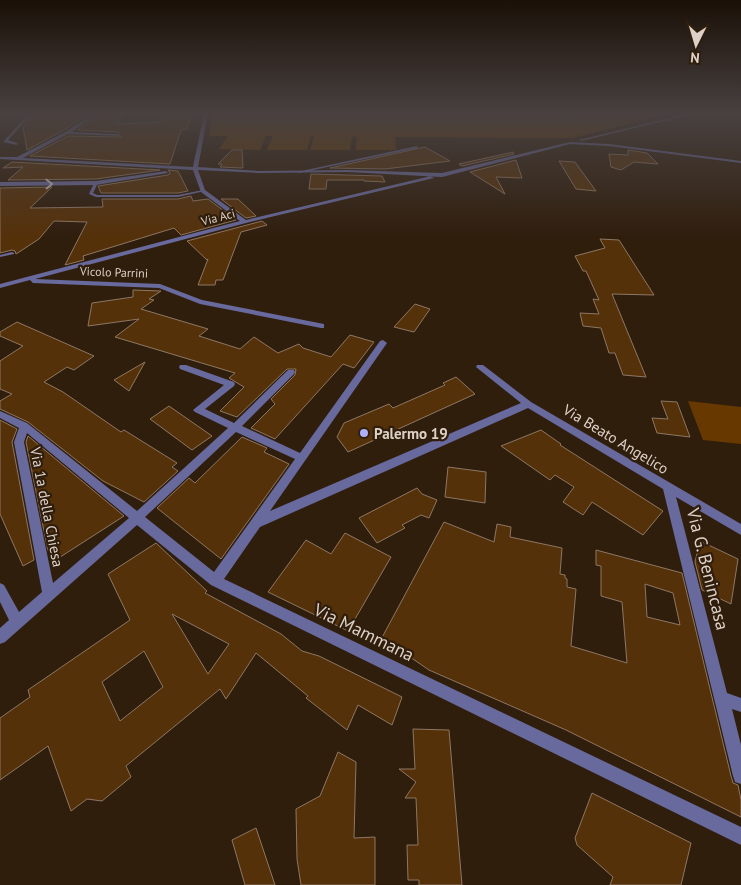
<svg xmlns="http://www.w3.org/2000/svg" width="741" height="885" viewBox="0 0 741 885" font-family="'PT Sans',sans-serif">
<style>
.green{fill:#673900}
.building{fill:#55310a;stroke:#8d7764;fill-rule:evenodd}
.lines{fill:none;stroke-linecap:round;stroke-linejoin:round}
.lane{fill:#68699d;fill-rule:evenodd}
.street{fill:#68699d;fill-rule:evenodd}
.oneway{stroke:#c0b7bc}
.poi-dot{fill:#adaffb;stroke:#301e0d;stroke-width:2}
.labels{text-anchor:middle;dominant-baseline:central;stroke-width:4.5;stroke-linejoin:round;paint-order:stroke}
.far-street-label{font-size:12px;fill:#ddd1c7;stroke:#301e0d}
.poi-label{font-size:15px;font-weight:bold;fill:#ddd1c7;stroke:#301e0d;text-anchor:start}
.street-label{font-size:15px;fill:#ddd1c7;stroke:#301e0d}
.near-street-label{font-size:18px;fill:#ddd1c7;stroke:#301e0d}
</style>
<rect width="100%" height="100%" fill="#301e0d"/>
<!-- green -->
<g class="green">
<polygon points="213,113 674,113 572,138 395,137 396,150 356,150 357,137 352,136 350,150 310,150 314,137 311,136 307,150 267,150 273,136 266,136 260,150 219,149 228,136 209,136"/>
<polygon points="688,401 741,407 741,444 703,440"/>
</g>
<!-- building -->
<g class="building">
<polygon points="35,113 90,113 64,130 27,150 23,127"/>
<polygon points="101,113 127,113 116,124 162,122 167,113 192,113 187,129 181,130 170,164 30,156 68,136 121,137 118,132 78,130"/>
<polygon points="425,147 450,161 385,169 330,168"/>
<polygon points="232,150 242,150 243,168 220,167 222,164 218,164"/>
<polygon points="628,150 647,153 658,164 634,162 621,170 611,167 609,154 628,155"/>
<polygon points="513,152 514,154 462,166 459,164"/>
<polygon points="516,160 522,178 496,177 505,194 470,172"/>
<polygon points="559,161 575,162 596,191 576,189"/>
<polygon points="12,162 160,170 96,179 8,180 23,167 3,168"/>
<polygon points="168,170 178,171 188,191 178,193 101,193 98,186 168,175 170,173"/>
<polygon points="311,174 382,176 385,182 364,181 364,180 327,180 326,189 309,189"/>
<polygon points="52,187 30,208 103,207 102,199 178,199 191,196 193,201 208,199 236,220 181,235 174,228 83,256 84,260 65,265 87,222 54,221 39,239 16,254 15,251 12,250 0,253 0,188"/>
<polygon points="221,199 238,199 256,216 246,218"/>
<polygon points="262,221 267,225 241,232 223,280 216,280 215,285 198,285 208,259 207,260 187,241"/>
<polygon points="600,239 619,240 654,295 612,294 646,377 623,375 615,353 609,353 601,328 583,326 580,313 599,314 593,299 599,300 586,271 583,271 575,256 605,248"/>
<polygon points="133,290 161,291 149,299 154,300 141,309 208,329 199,336 240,349 254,337 278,353 299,344 303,348 331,357 350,335 374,342 354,368 343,364 275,439 251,428 275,404 271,399 295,375 296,369 287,369 237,417 220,411 244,387 229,378 235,373 115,337 139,319 88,326 92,303 133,297"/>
<polygon points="415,304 430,309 414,332 394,327"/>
<polygon points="17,322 94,356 74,370 67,367 44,382 63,392 121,432 124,430 177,463 172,467 178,471 144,502 103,481 28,422 0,409 0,401 12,394 0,389 0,361 23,346 0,336 0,332"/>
<polygon points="145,362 129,391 114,380"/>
<polygon points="456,377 475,394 348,452 337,437 344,423 389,404 393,408 445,385 443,383"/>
<polygon points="661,401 677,402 690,437 657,433 652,418 668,419"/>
<polygon points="169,406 179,413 212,436 192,450 150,419"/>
<polygon points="0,420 17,429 12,442 34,560 23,566 0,514"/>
<polygon points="541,430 561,444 560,445 663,511 643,535 592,502 583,515 563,502 574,487 555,475 550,480 501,446"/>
<polygon points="28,436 124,516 54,561 51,550 48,551 26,442"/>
<polygon points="242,437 267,448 264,452 289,464 221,559 157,508 189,478 195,483"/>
<polygon points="448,467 486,472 485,503 445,497"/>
<polygon points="417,488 422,494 437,500 429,518 421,515 402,525 405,528 377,543 359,518"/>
<path d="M444 522 494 542 497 524 511 527 510 537 562 548 560 574 565 575V578L567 579V587L576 589 571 646 627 663 622 602 601 596V566L596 565V550L682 573 731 776 733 783 738 785 741 800V817L566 730 429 670 410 657 408 660 378 645ZM645 584 673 593 680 625 647 617Z"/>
<polygon points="345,533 391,557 348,631 268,592 306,540 331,554"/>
<polygon points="700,541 738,559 731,604 702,590 695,562"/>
<path d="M156 543 207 591 205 593 281 634 302 651 319 656 402 697 392 725 358 705 347 730 306 698 308 696 256 653 226 699 220 689 126 766 131 777 102 801 87 799 71 811 48 746 0 780V718L30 697 28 690 130 620 108 574ZM172 614 229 644 208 674ZM144 651 163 687 120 721 102 682Z"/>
<polygon points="413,729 449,730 462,885 419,885 419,880 408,880 407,845 418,845 416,798 405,798 416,782 399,769 415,769"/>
<polygon points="338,752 356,762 354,838 375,837 375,885 301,885 297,859 296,809 320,796"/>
<polygon points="592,793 691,843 681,885 610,885 613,877 577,845 575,838"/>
<polygon points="256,828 275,885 245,885 232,840"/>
</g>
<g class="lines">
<!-- lane -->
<g class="lane">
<polygon points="584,113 590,113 566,119 565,118"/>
<polygon points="417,146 418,148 299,173 297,172"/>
<polygon points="96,182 98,183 93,193 97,195 178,195 203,190 205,191 178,197 96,197 89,194 94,183"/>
<polygon points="12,252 14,253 14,254 0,257 0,255"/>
</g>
<!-- street -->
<g class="street">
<polygon points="29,113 33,113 8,140 17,143 17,145 3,142"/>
<polygon points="94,113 99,113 72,132 118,134 120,136 68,134 23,158 193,167 204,113 208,113 198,167 259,171 347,170 442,173 570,142 609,144 741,161 741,163 609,146 570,144 442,177 347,172 259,173 198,170 205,190 246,220 431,176 434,178 246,223 35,279 160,284 202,300 324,324 324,328 321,328 200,304 159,288 33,283 30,280 0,288 0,284 240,221 201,192 193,170 0,159 0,157 17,157 65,132"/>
<polygon points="690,113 698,113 581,141 579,140"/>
<polygon points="166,171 168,173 96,185 0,186 0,182 96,181"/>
<path d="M383 340 387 343 270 511 521 403 476 367 477 365H483L531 402 741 524V535L676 497 727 693 741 698V712L732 709 741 745V784L735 782 733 776 663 489 528 408 260 527 224 579 741 827V845L211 585 137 525 5 642 0 644V628L9 620 0 602V583L4 585 19 612 42 592 14 442 19 428 0 418V411L27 423 137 511 228 428 195 412 193 410 224 385 180 369 179 367 180 365H186L234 382 235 384 234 386 205 409 234 423 288 370H294L295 372 294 374 242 426 300 453 380 341ZM236 432 295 459 214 572 145 517ZM27 433 129 518 53 583 24 442Z"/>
</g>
</g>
<!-- one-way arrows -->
<defs><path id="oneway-chevron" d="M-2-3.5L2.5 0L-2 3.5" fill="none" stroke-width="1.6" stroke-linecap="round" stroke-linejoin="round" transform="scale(1.25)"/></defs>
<use class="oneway" href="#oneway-chevron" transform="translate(49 184) rotate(-1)"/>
<!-- sky -->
<linearGradient id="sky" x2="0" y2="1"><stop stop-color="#1a1007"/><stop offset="0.48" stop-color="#484140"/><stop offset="1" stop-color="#484140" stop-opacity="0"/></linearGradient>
<rect width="741" height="237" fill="url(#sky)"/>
<!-- markers -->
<circle class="poi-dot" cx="364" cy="433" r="5"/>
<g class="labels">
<!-- far-street labels -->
<g class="far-street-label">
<text transform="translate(218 217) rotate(-15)">Via Aci</text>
<text transform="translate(114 272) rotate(2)">Vicolo Parrini</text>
</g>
<!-- poi labels -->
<g class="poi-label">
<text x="374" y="433">Palermo 19</text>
</g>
<!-- street labels -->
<g class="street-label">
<text transform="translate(616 439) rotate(31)">Via Beato Angelico</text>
<text transform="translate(47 507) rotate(79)">Via 1a della Chiesa</text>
</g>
<!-- near-street labels -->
<g class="near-street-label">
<text transform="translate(708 569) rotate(76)">Via G. Benincasa</text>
<text transform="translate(364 632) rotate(26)">Via Mammana</text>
</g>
</g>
<!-- north arrow -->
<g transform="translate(696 45) rotate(185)" stroke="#301e0d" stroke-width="4" paint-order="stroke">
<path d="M0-4L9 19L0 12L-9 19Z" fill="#ddd1c7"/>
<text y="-8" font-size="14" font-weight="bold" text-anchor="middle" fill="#ddd1c7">N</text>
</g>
</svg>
